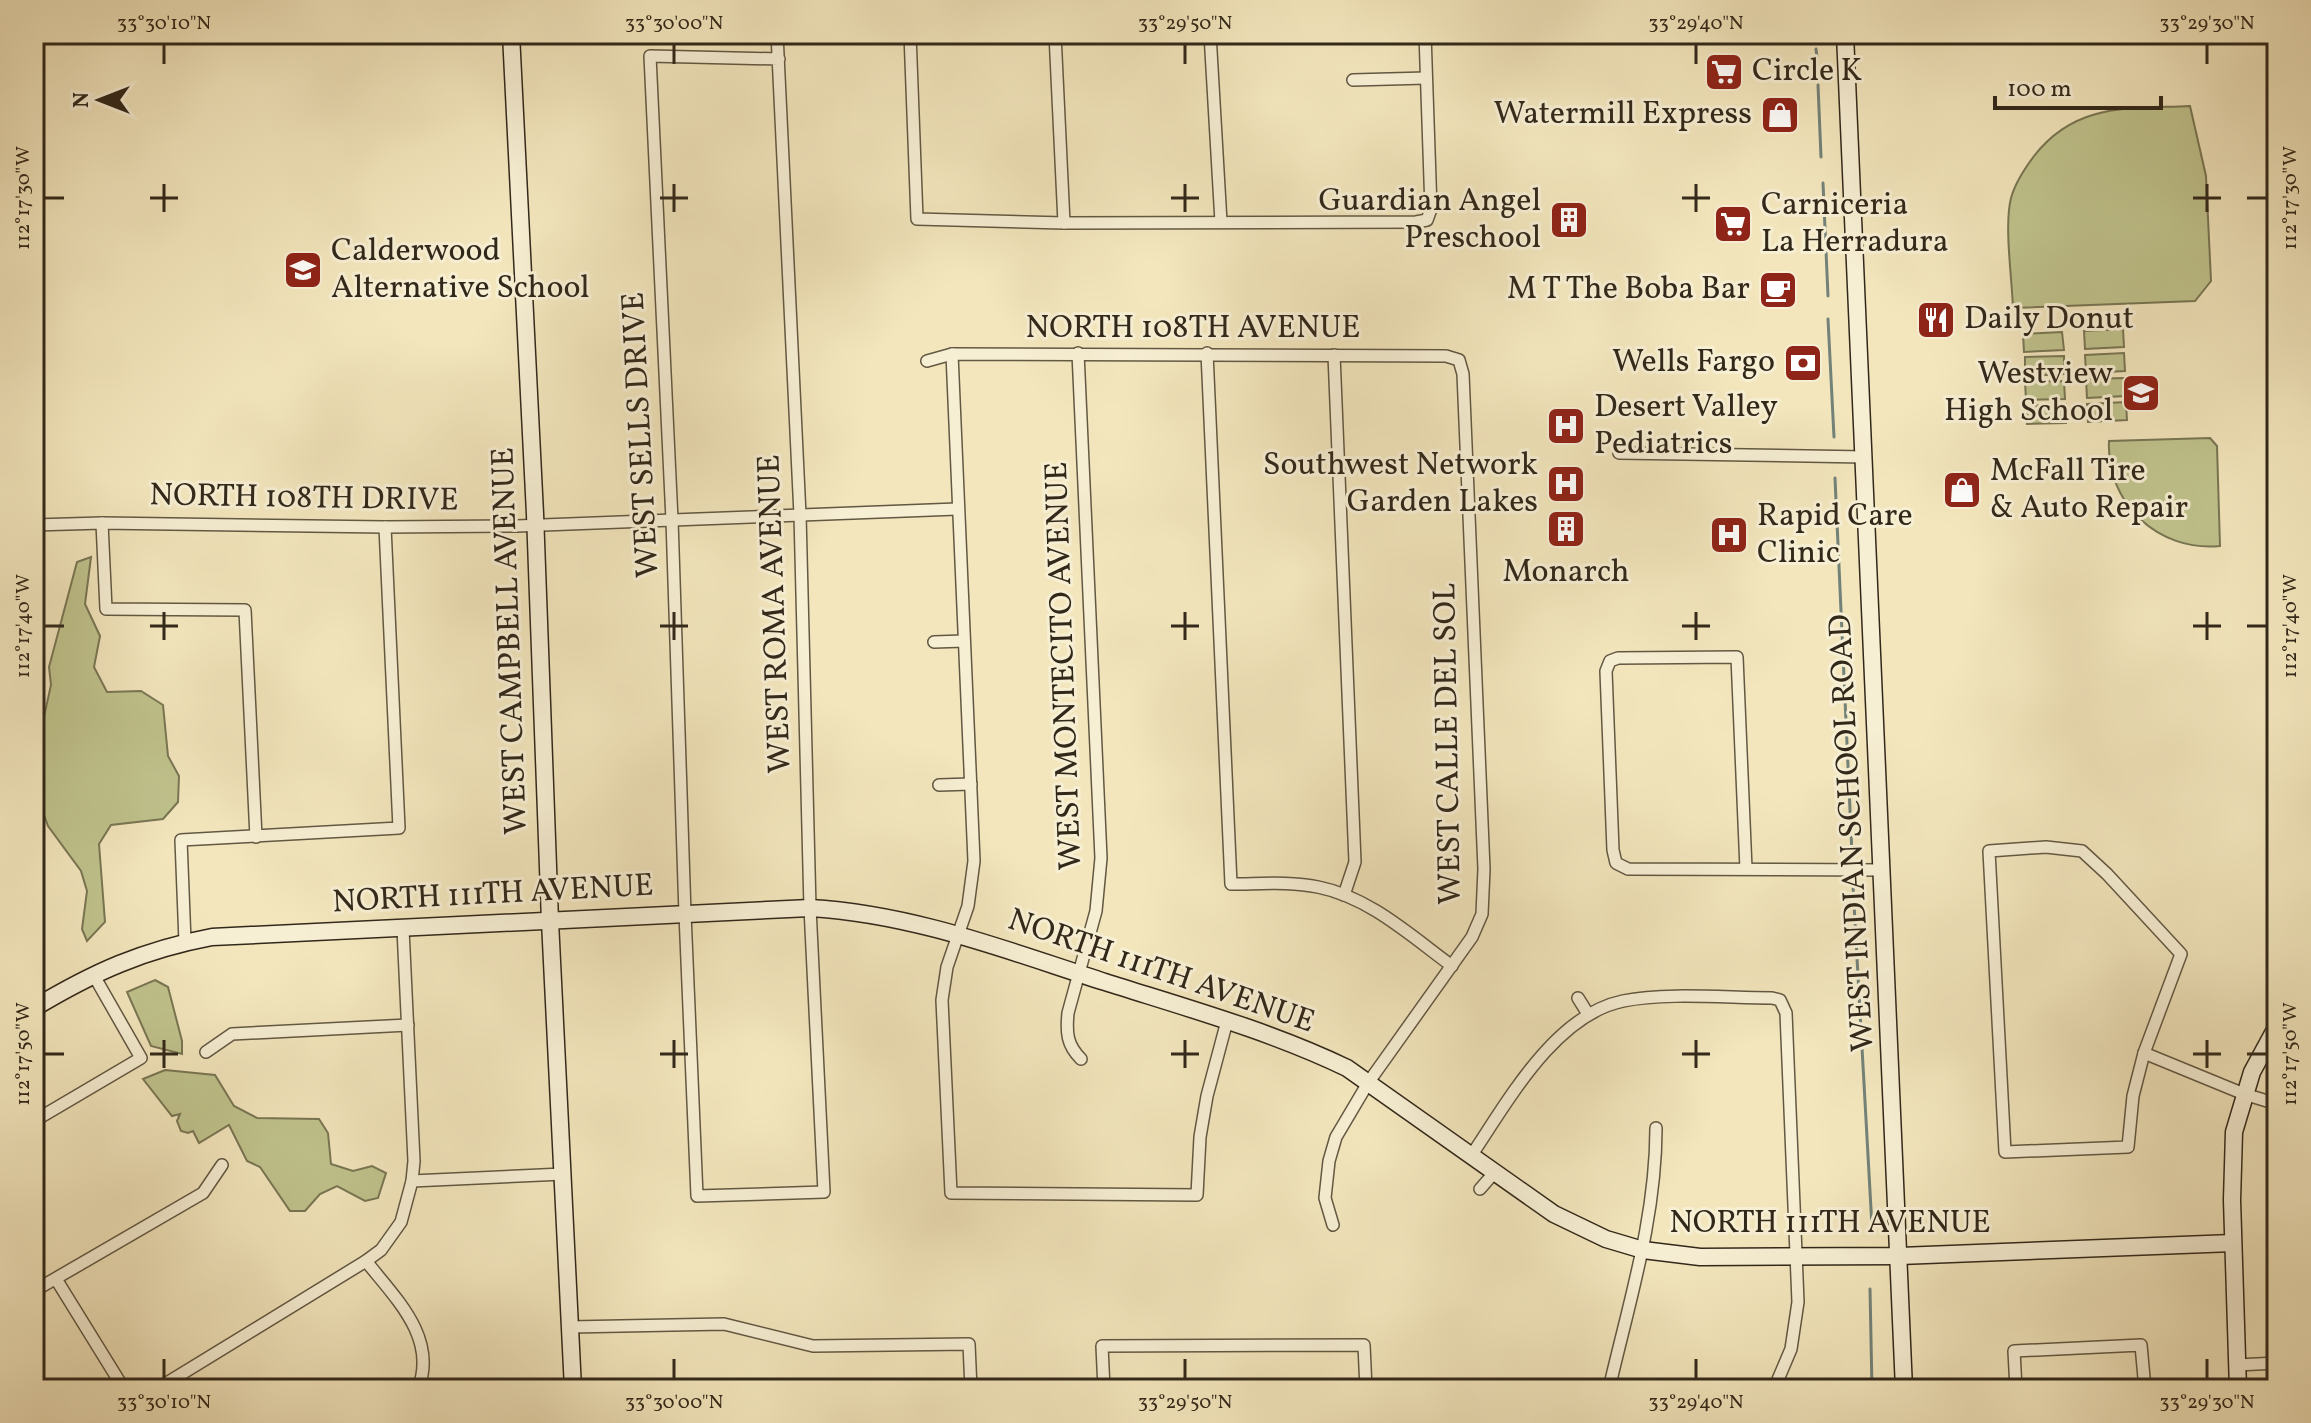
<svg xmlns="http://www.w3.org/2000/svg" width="2311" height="1423" viewBox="0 0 2311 1423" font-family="Vollkorn,serif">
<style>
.green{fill:#c0c38d;stroke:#797654;stroke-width:2}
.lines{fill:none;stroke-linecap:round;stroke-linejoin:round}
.stream{stroke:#738279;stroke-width:3}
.street-casing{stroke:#625843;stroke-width:14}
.secondary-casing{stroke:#32281a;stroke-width:19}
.street{stroke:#f7efd4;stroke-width:11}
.secondary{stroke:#f7efd4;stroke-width:16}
.ticks{fill:none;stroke:#32281a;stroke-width:3}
.labels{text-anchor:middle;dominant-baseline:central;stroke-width:6;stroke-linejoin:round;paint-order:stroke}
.poi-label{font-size:32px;fill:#32281a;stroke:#f7efd4;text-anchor:start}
.street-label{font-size:32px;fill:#32281a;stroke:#f7efd4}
.neatline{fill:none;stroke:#32281a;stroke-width:3}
.ticks-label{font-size:20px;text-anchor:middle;fill:#32281a}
</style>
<rect width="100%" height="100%" fill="#f3e6bd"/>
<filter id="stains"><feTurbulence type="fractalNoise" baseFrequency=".0025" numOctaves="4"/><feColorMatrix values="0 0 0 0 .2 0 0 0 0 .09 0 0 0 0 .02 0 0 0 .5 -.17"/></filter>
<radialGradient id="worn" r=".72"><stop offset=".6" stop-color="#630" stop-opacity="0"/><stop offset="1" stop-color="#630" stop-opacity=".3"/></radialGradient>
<!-- green -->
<g class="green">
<path d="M2190 106 2206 176 2211 281 2195 301 2013 308C2012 278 2004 226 2011 198 2015 183 2025 168 2034 156 2076 102 2129 109 2190 106Z"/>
<polygon points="2123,329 2124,347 2085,349 2084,331"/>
<polygon points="2062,332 2064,350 2024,352 2023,334"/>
<polygon points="2124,353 2125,371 2086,373 2085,355"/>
<polygon points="2064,356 2064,374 2025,376 2025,357"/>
<polygon points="2125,378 2126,396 2087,398 2086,379"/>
<polygon points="2064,381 2065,399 2026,400 2025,382"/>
<polygon points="2126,402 2127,420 2088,422 2087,404"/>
<polygon points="2066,404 2066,423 2027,424 2026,406"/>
<path d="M2210 438 2217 446 2220 546C2158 552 2106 503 2109 441Z"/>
<polygon points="91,557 85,604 100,636 94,667 107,692 141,691 163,705 168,756 179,776 178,802 163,819 111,825 99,844 105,922 87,941 82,929 87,891 81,871 48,826 37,796 34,762 51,685 49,667 77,562"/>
<polygon points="155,980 168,987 182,1041 182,1054 151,1046 127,992"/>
<polygon points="165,1070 215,1075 234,1106 257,1118 319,1119 328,1133 331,1164 353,1171 372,1166 386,1173 378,1198 365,1201 337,1186 320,1194 305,1211 290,1211 260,1167 247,1161 229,1125 199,1143 193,1131 188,1133 181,1131 177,1121 180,1114 172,1116 143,1079"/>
</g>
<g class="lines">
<!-- stream -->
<g class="stream">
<polyline points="1816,49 1817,58"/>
<polyline points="1818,85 1821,157"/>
<polyline points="1823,183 1828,296"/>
<polyline points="1828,319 1834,437"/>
<polyline points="1835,478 1852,854"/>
<polyline points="1853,886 1872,1227"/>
<polyline points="1870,1289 1872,1389"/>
</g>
<defs>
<g id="street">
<polyline points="777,34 800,515 810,908 824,1192 697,1196 685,914 672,520 650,56 779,59"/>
<polyline points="910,34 917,219 1064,223 1416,222 1427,220 1431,209 1425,34"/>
<polyline points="1055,34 1064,223"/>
<polyline points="1210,34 1221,222"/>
<polyline points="1353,80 1426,78"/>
<path d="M1078 353 1101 858 1096 911 1068 1013C1066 1033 1067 1045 1081 1059"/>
<path d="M1207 353 1231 884C1259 884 1290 881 1318 887 1369 897 1411 936 1452 966"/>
<polyline points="952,354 974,861 968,906 947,967 942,1000 951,1193 1197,1195 1200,1137 1207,1096 1227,1021"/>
<polyline points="1334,355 1355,862 1344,895"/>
<polyline points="927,361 952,354 1446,356 1459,360 1463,374 1484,869 1482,914 1472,937 1368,1083 1336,1137 1329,1161 1325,1198 1333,1225"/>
<polyline points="1619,453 1865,457"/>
<polyline points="102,523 106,609 245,610 256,837"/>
<polyline points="34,525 102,523 385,527 517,526 957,509"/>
<polyline points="934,642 964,641"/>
<polyline points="939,785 971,784"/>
<polygon points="2046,847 2082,851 2107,874 2181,954 2144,1053 2133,1096 2128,1147 2005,1152 1989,851"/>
<polyline points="1746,869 1737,657 1618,658 1610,661 1606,671 1613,850 1616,863 1628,869 1883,870"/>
<polyline points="185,942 181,840 399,828 385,527"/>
<polyline points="1578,998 1588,1014"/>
<polyline points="206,1052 232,1034 408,1025"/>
<polyline points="2144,1053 2244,1094 2277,1104"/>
<polyline points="34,1121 141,1058 93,974"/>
<path d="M1471 1156C1508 1101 1555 1015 1623 1001 1667 992 1727 998 1772 998L1780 1000 1786 1013 1798 1302 1791 1349 1774 1389"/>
<polyline points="412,1181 563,1174"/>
<polyline points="1480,1189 1494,1173"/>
<path d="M366 1261C396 1299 438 1338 418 1389"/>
<polyline points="56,1279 124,1389"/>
<polyline points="34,1291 203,1193 222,1165"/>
<polyline points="570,1327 724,1324 813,1346 969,1344 971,1389"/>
<polyline points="2237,1365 2277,1363"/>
<polyline points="157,1389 366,1261 381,1250 401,1222 412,1181 414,1161 403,929"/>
<polyline points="1104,1389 1102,1346 1364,1345 1366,1389"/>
<path d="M1609 1389C1629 1302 1656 1218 1656 1128"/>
<polyline points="2016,1389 2014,1351 2141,1345 2145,1389"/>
</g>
<g id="secondary">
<polyline points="511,34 535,514 550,921 573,1389"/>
<polyline points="1845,34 1904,1389"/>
<path d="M34 1008C94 972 143 950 212 937L810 908C914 914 1008 951 1105 982 1187 1008 1270 1031 1347 1068L1554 1214 1606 1239 1643 1250 1700 1257 1900 1256 2233 1243"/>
<polyline points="2238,1389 2232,1200 2234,1132 2252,1072 2277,1026"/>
</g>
</defs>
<!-- street casing -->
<use href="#street" class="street-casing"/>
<!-- secondary casing -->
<use href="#secondary" class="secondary-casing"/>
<!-- street -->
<use href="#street" class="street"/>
<!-- secondary -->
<use href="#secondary" class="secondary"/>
</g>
<!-- ticks -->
<path class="ticks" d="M164 44V64M674 44V64M1185 44V64M1696 44V64M2207 44V64M164 184V212M674 184V212M1185 184V212M1696 184V212M2207 184V212M44 198H64M150 198H178M660 198H688M1171 198H1199M1682 198H1710M2193 198H2221M2247 198H2267M164 612V640M674 612V640M1185 612V640M1696 612V640M2207 612V640M44 626H64M150 626H178M660 626H688M1171 626H1199M1682 626H1710M2193 626H2221M2247 626H2267M164 1040V1068M674 1040V1068M1185 1040V1068M1696 1040V1068M2207 1040V1068M44 1054H64M150 1054H178M660 1054H688M1171 1054H1199M1682 1054H1710M2193 1054H2221M2247 1054H2267M164 1359V1379M674 1359V1379M1185 1359V1379M1696 1359V1379M2207 1359V1379"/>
<!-- icons -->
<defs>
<symbol id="supermarket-square" viewBox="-11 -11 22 22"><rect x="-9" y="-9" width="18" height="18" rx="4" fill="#8f2418" stroke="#f7efd4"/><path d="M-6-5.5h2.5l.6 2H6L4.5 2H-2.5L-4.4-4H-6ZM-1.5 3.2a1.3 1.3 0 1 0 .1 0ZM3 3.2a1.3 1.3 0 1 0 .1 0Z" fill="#fff"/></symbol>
<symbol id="shop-square" viewBox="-11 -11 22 22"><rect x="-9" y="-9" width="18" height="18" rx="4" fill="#8f2418" stroke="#f7efd4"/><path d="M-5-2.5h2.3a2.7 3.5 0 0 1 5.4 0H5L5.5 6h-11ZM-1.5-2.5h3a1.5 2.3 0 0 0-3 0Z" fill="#fff"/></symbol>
<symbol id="building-square" viewBox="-11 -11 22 22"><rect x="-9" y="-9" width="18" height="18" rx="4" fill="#8f2418" stroke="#f7efd4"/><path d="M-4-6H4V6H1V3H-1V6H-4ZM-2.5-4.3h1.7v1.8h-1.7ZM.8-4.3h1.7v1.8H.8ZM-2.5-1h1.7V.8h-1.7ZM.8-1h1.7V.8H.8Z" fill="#fff"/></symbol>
<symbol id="school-square" viewBox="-11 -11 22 22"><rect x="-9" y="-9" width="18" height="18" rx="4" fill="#8f2418" stroke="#f7efd4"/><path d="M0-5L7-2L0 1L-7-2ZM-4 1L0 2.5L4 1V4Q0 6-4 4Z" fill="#fff"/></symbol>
<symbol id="cafe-square" viewBox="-11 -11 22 22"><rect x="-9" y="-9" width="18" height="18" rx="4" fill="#8f2418" stroke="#f7efd4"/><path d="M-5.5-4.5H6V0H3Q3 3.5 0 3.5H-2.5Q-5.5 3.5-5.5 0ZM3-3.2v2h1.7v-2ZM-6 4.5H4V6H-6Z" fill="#fff"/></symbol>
<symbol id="restaurant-square" viewBox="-11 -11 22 22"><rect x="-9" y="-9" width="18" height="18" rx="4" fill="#8f2418" stroke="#f7efd4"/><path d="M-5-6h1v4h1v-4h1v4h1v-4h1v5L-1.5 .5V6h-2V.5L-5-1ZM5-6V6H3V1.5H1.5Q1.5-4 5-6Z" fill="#fff"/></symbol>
<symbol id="bank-square" viewBox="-11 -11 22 22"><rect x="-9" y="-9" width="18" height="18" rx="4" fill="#8f2418" stroke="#f7efd4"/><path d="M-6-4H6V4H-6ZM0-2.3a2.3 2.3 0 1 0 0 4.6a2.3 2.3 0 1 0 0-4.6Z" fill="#fff"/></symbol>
<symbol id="hospital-square" viewBox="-11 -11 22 22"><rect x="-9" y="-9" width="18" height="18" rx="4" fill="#8f2418" stroke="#f7efd4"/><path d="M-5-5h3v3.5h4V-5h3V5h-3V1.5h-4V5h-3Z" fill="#fff"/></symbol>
</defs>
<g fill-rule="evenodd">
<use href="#supermarket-square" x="1702" y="50" width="44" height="44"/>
<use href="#shop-square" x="1758" y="93" width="44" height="44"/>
<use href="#building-square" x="1547" y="198" width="44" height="44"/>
<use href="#supermarket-square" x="1711" y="202" width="44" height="44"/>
<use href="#school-square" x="281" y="248" width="44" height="44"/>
<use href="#cafe-square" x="1756" y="268" width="44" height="44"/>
<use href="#restaurant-square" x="1914" y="298" width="44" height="44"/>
<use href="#bank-square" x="1781" y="341" width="44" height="44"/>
<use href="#school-square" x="2119" y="371" width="44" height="44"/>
<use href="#hospital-square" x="1544" y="404" width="44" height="44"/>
<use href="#hospital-square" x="1544" y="462" width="44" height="44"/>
<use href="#shop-square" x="1940" y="468" width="44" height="44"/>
<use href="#building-square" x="1544" y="507" width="44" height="44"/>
<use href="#hospital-square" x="1707" y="513" width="44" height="44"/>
</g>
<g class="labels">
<!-- poi labels -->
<g class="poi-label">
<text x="1752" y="72">Circle K</text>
<text x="1752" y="115" text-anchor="end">Watermill Express</text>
<text x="1541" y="202" text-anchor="end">Guardian Angel<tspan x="1541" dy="37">Preschool</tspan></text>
<text x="1761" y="206">Carniceria<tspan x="1761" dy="37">La Herradura</tspan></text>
<text x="331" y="252">Calderwood<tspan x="331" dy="37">Alternative School</tspan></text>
<text x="1750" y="290" text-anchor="end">M T The Boba Bar</text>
<text x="1964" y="320">Daily Donut</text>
<text x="1775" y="363" text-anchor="end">Wells Fargo</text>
<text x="2113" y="375" text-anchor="end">Westview<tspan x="2113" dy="37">High School</tspan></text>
<text x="1594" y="408">Desert Valley<tspan x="1594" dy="37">Pediatrics</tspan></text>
<text x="1538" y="466" text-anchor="end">Southwest Network<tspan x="1538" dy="37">Garden Lakes</tspan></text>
<text x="1990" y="472">McFall Tire<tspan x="1990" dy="37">&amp; Auto Repair</tspan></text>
<text x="1757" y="517">Rapid Care<tspan x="1757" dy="37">Clinic</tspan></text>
<text x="1566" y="573" text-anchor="middle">Monarch</text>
</g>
<!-- street labels -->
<g class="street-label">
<text x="1193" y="329">NORTH 108TH AVENUE</text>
<text transform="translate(642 435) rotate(-93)">WEST SELLS DRIVE</text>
<text transform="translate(304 499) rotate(1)">NORTH 108TH DRIVE</text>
<text transform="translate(776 614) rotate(-92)">WEST ROMA AVENUE</text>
<text transform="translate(511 641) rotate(-92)">WEST CAMPBELL AVENUE</text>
<text transform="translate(1065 666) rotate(-92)">WEST MONTECITO AVENUE</text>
<text transform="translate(1449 744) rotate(-91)">WEST CALLE DEL SOL</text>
<text transform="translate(1853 833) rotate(-93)">WEST INDIAN SCHOOL ROAD</text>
<text transform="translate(493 895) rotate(-3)">NORTH 111TH AVENUE</text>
<text transform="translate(1161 972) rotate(19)">NORTH 111TH AVENUE</text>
<text x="1830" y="1224">NORTH 111TH AVENUE</text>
</g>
</g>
<!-- margin -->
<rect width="2311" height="1423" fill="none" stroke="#f3e6bd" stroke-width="88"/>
<!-- north arrow -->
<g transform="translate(100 100) rotate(270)" stroke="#f7efd4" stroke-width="6" paint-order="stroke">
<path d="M0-6L14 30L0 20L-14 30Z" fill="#32281a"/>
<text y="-12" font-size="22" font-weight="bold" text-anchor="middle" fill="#32281a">N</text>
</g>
<!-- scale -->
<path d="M1995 96v12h166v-12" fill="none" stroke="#32281a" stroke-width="4"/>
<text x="2007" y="96" font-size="24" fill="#32281a" stroke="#f7efd4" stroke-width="6" paint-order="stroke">100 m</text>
<rect x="44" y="44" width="2223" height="1335" class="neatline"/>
<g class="ticks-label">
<text x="164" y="29">33°30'10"N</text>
<text x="674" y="29">33°30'00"N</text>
<text x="1185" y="29">33°29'50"N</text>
<text x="1696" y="29">33°29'40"N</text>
<text x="2207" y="29">33°29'30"N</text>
<text transform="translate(2289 198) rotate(-90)" y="7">112°17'30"W</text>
<text transform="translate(22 198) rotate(-90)" y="7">112°17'30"W</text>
<text transform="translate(2289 626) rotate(-90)" y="7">112°17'40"W</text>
<text transform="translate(22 626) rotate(-90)" y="7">112°17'40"W</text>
<text transform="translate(2289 1054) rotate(-90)" y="7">112°17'50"W</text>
<text transform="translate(22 1054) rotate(-90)" y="7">112°17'50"W</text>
<text x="164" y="1408">33°30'10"N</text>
<text x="674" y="1408">33°30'00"N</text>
<text x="1185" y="1408">33°29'50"N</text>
<text x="1696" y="1408">33°29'40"N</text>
<text x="2207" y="1408">33°29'30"N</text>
</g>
<rect width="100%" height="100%" filter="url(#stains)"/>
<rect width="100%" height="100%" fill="url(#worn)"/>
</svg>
